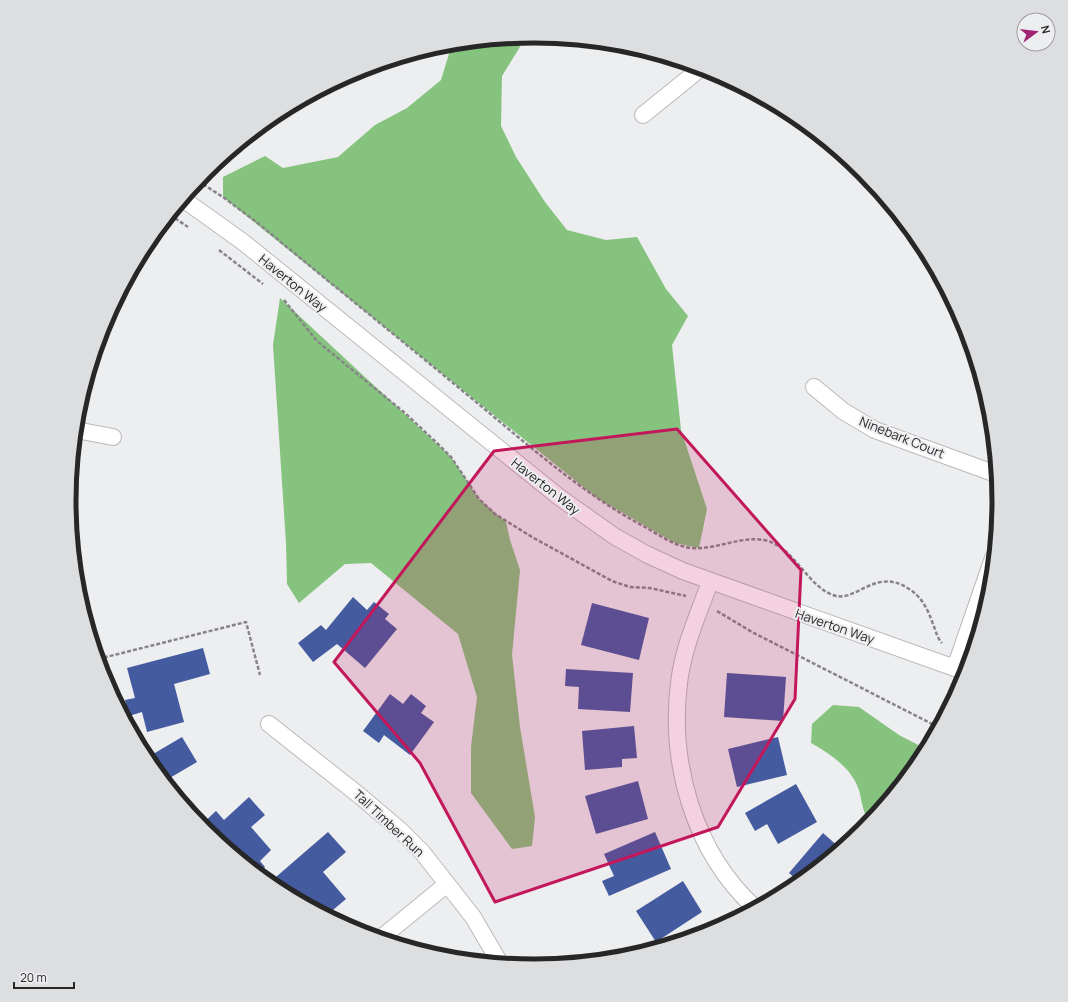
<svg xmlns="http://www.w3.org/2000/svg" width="1068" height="1002" viewBox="0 0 1068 1002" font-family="Manrope,sans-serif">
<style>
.forest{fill:#86c37e}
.building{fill:#445ba0}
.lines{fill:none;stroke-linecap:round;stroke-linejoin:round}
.street-casing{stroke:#bababd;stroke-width:18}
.path{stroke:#868688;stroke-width:2.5;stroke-dasharray:4 2;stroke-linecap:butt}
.street{stroke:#fff;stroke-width:16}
.marked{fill:#c2185b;fill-opacity:0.2;stroke:#c2185b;stroke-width:3;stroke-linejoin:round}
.labels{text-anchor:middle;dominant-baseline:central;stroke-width:4;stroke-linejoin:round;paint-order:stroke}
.street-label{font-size:13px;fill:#272728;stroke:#edeef0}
.rim{fill:none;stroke:#272728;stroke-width:5}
</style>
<rect width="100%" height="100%" fill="#edeef0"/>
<!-- forest -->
<g class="forest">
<polygon points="526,37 502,76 501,126 516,157 545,202 567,230 606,240 637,237 666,289 688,316 672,345 681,430 707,509 699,548 675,543 597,498 223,197 223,177 265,156 283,168 338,157 375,125 407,108 441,80 452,44"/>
<polygon points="280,298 451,457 479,499 506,522 510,540 520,570 512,655 520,727 535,817 532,846 512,849 471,793 471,747 477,697 458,634 371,563 345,564 299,603 287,584 286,543 273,345"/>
<path d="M833 705 859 707 899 735 926 749 920 760 870 821C862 813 862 800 859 790 851 767 830 754 811 743L812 724Z"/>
</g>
<!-- building -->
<g class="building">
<polygon points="353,597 367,610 374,602 389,614 385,619 397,629 365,668 337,644 313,662 298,643 321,625 326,630"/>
<polygon points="592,603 649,618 639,660 581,645"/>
<polygon points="203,648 210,674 174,684 184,722 147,732 142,712 129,716 125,700 135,698 127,668"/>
<polygon points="566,669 633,673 630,712 578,709 579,687 565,686"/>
<polygon points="727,673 786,677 783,721 724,717"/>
<polygon points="390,694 403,704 411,694 426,706 421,713 434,722 410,755 384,735 379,743 363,731"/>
<polygon points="634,726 637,758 622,759 622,767 585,770 582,731"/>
<polygon points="182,737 197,762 168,779 175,793 153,766 148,757"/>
<polygon points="778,737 787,775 737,787 728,749"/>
<polygon points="638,781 648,819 596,834 585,796"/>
<polygon points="796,784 817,822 778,844 767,824 755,831 745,813"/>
<polygon points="249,797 265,815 251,827 271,850 260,861 265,867 258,873 201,825 216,811 224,820"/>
<polygon points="328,832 346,852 323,872 346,899 327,915 269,883"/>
<polygon points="655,832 671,869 609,896 602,881 614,876 604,854"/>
<polygon points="823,833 840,848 799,882 789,873"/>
<polygon points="683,881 702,912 656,942 636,911"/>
</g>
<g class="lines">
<defs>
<g id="street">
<polyline points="643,115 701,68"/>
<polyline points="183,199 243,242 559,497 614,536 646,554 683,571 966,672"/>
<polyline points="814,387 843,411 875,430 996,474"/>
<polyline points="76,430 113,437"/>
<path d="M710 582C698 615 683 648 679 683 669 764 694 852 755 908"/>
<polyline points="955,668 993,558"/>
<polyline points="269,724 360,796 400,830 422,852 473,917 500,963"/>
<polyline points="381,938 447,884"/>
</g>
</defs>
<!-- street casing -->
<use href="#street" class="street-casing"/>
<!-- path -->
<g class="path">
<path d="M198 181 223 197 259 224C329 282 400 339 470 397 526 443 581 493 645 527 659 535 676 547 692 548 716 550 739 536 764 540 794 546 807 586 833 595 856 604 875 566 909 589 922 597 928 610 933 624 936 631 937 638 942 643"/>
<polyline points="170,215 188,227"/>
<polyline points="219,250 263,284"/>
<polyline points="284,300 317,341 405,413 438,444 451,457 479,499 495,514 532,537 612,581 630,587 650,588 686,596"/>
<polyline points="717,611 752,632 938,727"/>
<polyline points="98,659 246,622 260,675"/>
</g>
<!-- street -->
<use href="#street" class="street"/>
</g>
<!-- marked area -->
<path class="marked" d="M677 429 801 570 795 699 718 827 495 902 420 763 334 662 494 451Z"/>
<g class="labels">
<!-- street labels -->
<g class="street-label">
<text transform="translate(293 283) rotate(39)">Haverton Way</text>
<text transform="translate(902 437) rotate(22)">Ninebark Court</text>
<text transform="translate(546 486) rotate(38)">Haverton Way</text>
<text transform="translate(835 626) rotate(19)">Haverton Way</text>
<text transform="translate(389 823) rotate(43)">Tall Timber Run</text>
</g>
</g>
<!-- crop -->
<path d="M0 0H1068V1002H0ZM76 501a458 458 0 1 1 916 0a458 458 0 1 1-916 0Z" fill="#dddee0" fill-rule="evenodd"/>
<path class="rim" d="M76 501a458 458 0 1 1 916 0a458 458 0 1 1-916 0Z"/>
<!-- north arrow -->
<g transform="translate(1036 32) rotate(75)"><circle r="19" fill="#edeef0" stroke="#9e9ea0"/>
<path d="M0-3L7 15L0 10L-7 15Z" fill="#a32374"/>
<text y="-6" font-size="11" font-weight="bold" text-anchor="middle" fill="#272728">N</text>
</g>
<!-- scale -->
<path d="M14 982v6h60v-6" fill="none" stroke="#272728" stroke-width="2"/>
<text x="20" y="982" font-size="12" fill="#272728" stroke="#edeef0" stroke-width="3" paint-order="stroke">20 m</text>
</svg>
